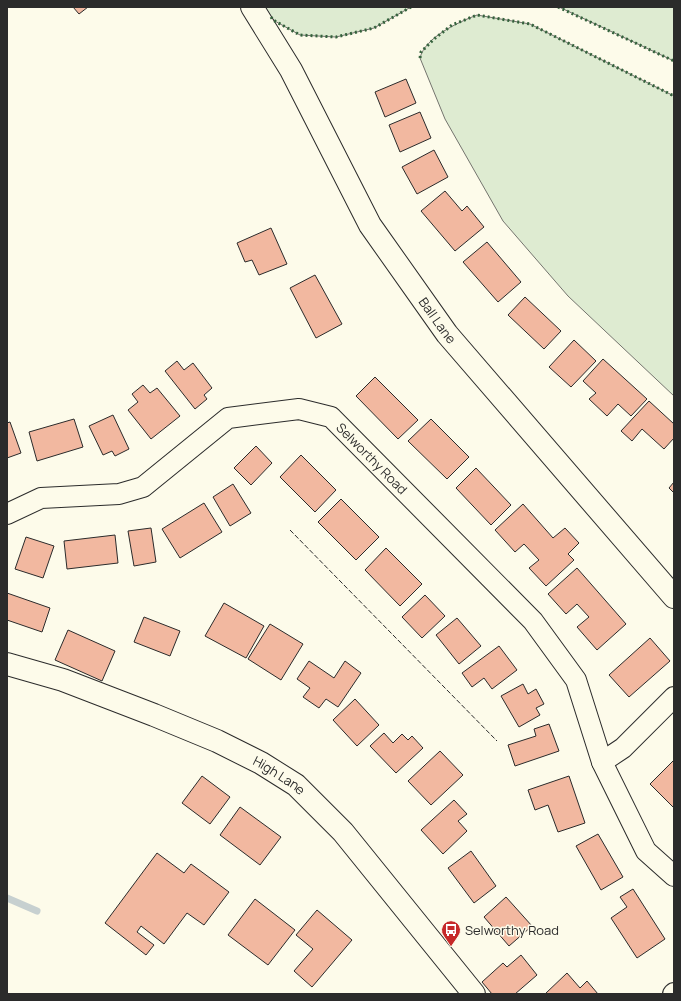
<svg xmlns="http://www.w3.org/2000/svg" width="681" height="1001" viewBox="0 0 681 1001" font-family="Manrope,sans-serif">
	<rect width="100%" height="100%" fill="#fdfbea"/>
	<g fill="#deebd1" stroke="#74746e">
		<path d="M 265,7 L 411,7 L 374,28 L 336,37 L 300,35 L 273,20 Z"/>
		<path d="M 559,7 L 674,7 L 674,61 Z"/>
		<path d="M 477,15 L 530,24 L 674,96 L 674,396 L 568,296 L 503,221 L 445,119 L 420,58 C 425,37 459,22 477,15 Z"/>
	</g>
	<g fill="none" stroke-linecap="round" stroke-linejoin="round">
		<path stroke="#c7d0d0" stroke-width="7" d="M 7,898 L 37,911"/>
	</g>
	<g fill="#f2b8a0" stroke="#2b2b2b">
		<path d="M 73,7 L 88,7 L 79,14 Z"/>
		<path d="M 406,79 L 416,103 L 385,117 L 375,92 Z"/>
		<path d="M 420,112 L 431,138 L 400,152 L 389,125 Z"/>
		<path d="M 434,150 L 448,177 L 417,194 L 402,167 Z"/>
		<path d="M 445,191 L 462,211 L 467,206 L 484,227 L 455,251 L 421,211 Z"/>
		<path d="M 271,228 L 287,264 L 259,275 L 252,260 L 245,262 L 237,243 Z"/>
		<path d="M 487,242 L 521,282 L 498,302 L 463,262 Z"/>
		<path d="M 315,275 L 342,324 L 316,338 L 290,288 Z"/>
		<path d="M 525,297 L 561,331 L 544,349 L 508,315 Z"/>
		<path d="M 574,340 L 596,361 L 571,387 L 549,367 Z"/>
		<path d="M 603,359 L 647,399 L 631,416 L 618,404 L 607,416 L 589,399 L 596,393 L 583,381 Z"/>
		<path d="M 177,361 L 184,370 L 193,363 L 212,388 L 204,395 L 207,399 L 195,409 L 165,371 Z"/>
		<path d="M 375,377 L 418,420 L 398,439 L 356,396 Z"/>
		<path d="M 143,385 L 150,393 L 157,388 L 180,416 L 151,439 L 128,410 L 138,402 L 132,394 Z"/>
		<path d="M 649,401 L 674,424 L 674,438 L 664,449 L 642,429 L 632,441 L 621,431 Z"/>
		<path d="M 113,415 L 129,449 L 115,456 L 112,451 L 103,455 L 89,426 Z"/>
		<path d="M 74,419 L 83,447 L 37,461 L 29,432 Z"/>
		<path d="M 431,419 L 469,457 L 447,479 L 408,441 Z"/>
		<path d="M 10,422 L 21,453 L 7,458 L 7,423 Z"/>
		<path d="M 256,446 L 272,463 L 251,485 L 234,468 Z"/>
		<path d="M 301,455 L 336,490 L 315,512 L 280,477 Z"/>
		<path d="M 476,468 L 511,505 L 491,525 L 456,488 Z"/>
		<path d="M 674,482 L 674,493 L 669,488 Z"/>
		<path d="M 233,484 L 251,513 L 230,526 L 213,497 Z"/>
		<path d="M 341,499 L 379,537 L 356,560 L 318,522 Z"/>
		<path d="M 204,503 L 222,532 L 180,558 L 162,529 Z"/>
		<path d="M 523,504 L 553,538 L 565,528 L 579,543 L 568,554 L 574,560 L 546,586 L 529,568 L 539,560 L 524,544 L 515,552 L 495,530 Z"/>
		<path d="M 151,528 L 156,562 L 134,566 L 128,531 Z"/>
		<path d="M 115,535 L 118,563 L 67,569 L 64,541 Z"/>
		<path d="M 26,537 L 54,546 L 43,578 L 15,569 Z"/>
		<path d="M 386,548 L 422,584 L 400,606 L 365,570 Z"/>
		<path d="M 577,568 L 626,624 L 597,650 L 577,627 L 589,617 L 577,604 L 566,614 L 548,594 Z"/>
		<path d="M 7,593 L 50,608 L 42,632 L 7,620 Z"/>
		<path d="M 425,595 L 445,616 L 422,638 L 402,617 Z"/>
		<path d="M 224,603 L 264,626 L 246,658 L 205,636 Z"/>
		<path d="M 144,617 L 180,631 L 170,656 L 134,642 Z"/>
		<path d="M 457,618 L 481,646 L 459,664 L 436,635 Z"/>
		<path d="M 270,624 L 303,644 L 281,680 L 248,659 Z"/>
		<path d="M 68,630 L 115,651 L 102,681 L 55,660 Z"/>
		<path d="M 650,638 L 670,661 L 629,697 L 609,675 Z"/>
		<path d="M 499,646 L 517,670 L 492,689 L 484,678 L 472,687 L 462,673 Z"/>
		<path d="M 309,661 L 334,678 L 345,661 L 361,673 L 338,707 L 326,699 L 319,708 L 303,697 L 310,688 L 297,679 Z"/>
		<path d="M 523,684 L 528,694 L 536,689 L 544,704 L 536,708 L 540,715 L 519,727 L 501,696 Z"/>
		<path d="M 355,699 L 379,725 L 357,746 L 333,720 Z"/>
		<path d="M 549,724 L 559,751 L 515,766 L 508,745 L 536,736 L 534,729 Z"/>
		<path d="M 384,733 L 393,743 L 402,734 L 408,740 L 412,736 L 423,748 L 396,773 L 370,746 Z"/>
		<path d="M 440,751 L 463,775 L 431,805 L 408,781 Z"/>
		<path d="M 674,760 L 674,806 L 673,807 L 650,784 Z"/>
		<path d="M 202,776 L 230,797 L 210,824 L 182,803 Z"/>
		<path d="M 569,776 L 585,823 L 558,832 L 548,805 L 535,810 L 528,790 Z"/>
		<path d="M 454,800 L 467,814 L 458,821 L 467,831 L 443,854 L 421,830 Z"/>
		<path d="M 240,807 L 281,837 L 260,865 L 220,835 Z"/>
		<path d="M 598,834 L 623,877 L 601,890 L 576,846 Z"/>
		<path d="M 471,851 L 496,886 L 474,903 L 448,868 Z"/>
		<path d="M 157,853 L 184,873 L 191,864 L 229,892 L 204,925 L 187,913 L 164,944 L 141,926 L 137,932 L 154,945 L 146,955 L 105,923 Z"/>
		<path d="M 633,889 L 665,939 L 637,958 L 611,918 L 627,907 L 620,897 Z"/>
		<path d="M 506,897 L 532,926 L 509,946 L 484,917 Z"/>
		<path d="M 255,899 L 295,930 L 268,965 L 228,935 Z"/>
		<path d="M 317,910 L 352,940 L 312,987 L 294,971 L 313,949 L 296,935 Z"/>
		<path d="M 521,955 L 537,975 L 515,994 L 492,994 L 482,982 L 503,963 L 507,967 Z"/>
		<path d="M 567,973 L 580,988 L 587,981 L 598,994 L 545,994 Z"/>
	</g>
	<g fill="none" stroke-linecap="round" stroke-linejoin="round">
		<g stroke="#2b2b2b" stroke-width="22">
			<g id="minor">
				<path id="s1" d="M 7,514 L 41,498 L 119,494 L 143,487 L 228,418 L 299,409 L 331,417 L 533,621 L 576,680 L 602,762 L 646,851 L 674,876"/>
				<path d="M 602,762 L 623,748 L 674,697"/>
				<path d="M 673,994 L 674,993"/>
			</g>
		</g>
		<g stroke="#2b2b2b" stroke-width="24">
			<g id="tertiary">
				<path id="s2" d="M 252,7 L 291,70 L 370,225 L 447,334 L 674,597"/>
			</g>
		</g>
		<g stroke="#2b2b2b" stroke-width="24">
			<g id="secondary">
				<path id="s3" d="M 7,664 L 63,680 L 154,715 L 217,741 L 261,763 L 296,785 L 343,832 L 474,994"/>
			</g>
		</g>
		<use href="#minor" stroke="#fdfbea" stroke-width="20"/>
		<use href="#tertiary" stroke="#fdfbea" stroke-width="22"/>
		<use href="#secondary" stroke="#fdfbea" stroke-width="22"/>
		<g stroke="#34623c" stroke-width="3" stroke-dasharray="2 3" stroke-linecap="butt">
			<path d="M 558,7 L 674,61"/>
			<path d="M 271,17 L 273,20 L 300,35 L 336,37 L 374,28 L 411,7"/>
			<path d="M 420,58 L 421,52 L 434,39 L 452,25 L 477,15 L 530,24 L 674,96"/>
		</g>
		<path stroke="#2b2b2b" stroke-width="1" stroke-dasharray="5 2" stroke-linecap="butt" d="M 290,530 L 497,741"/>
	</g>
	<defs>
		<g id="bus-pin" transform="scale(1)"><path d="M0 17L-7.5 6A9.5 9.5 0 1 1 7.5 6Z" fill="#c62828" stroke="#fdfbea"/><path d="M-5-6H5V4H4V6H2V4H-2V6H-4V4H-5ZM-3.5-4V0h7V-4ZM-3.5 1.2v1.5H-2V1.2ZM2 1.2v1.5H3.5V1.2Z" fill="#fff"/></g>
	</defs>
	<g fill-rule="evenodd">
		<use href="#bus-pin" x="451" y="930"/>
	</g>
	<g text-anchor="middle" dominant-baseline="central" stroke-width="3" stroke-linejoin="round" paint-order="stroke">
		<g font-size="13" fill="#2b2b2b" stroke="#fdfbea">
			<text stroke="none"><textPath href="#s2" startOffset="365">Ball Lane</textPath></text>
			<text stroke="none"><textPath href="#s1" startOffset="413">Selworthy Road</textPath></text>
			<text stroke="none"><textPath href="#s3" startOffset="295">High Lane</textPath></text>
		</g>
		<g font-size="13" fill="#2b2b2b" stroke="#fdfbea" text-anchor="start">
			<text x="465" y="930">Selworthy Road</text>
		</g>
	</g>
	<rect width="681" height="1001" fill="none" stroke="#2b2b2b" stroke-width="16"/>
</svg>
